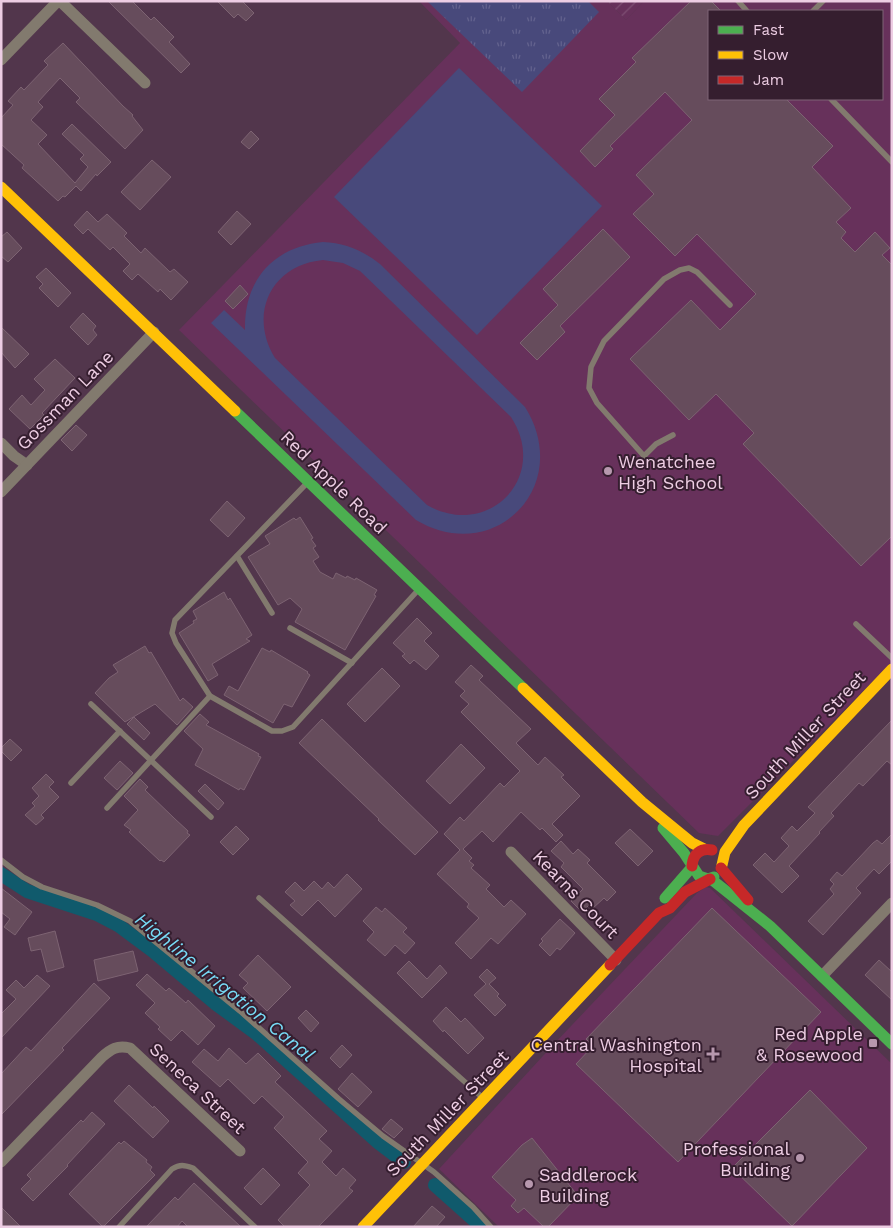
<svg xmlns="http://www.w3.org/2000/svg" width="893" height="1228" viewBox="0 0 893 1228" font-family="'Work Sans',sans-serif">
	<defs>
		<pattern id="industrial-furrows" width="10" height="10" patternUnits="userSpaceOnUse" patternTransform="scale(1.25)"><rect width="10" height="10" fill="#67315b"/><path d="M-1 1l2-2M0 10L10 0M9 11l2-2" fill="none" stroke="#7d4e72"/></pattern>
		<pattern id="park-tufts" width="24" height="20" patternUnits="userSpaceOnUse" patternTransform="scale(1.25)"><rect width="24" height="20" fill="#48497b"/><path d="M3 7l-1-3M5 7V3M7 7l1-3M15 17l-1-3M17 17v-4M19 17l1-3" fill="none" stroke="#63628e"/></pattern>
	</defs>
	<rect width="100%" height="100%" fill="#52364c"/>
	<g fill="#67315b" fill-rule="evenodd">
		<path d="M 419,1 L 607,1 L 626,20 L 644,1 L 892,1 L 892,662 L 718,836 L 699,833 L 179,330 L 460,43 ZM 709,11 L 882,11 L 882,99 L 709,99 Z"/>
		<path d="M 706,887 L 710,888 L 892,1064 L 892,1227 L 499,1227 L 439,1169 L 554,1044 L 697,893 Z"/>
	</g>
	<path fill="url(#industrial-furrows)" d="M 607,1 L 644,1 L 626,20 Z"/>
	<g fill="#48497b" fill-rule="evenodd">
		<path d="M 459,68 L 602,206 L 477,335 L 334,197 Z"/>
		<path d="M 323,242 C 345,243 362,250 380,264 L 525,407 C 574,485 495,567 416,520 L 211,323 L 224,310 L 245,330 C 244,280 273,247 323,242 ZM 323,260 L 343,263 L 360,271 L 511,417 C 550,477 488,540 427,505 L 275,358 C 248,314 271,265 323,260 Z"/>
	</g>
	<path fill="url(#park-tufts)" d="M 427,1 L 588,1 L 599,12 L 522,92 Z"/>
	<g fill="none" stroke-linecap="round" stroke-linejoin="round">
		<g stroke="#105a6c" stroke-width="14">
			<path d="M 1,874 L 27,891 L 97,914 L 118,925 L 153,951 L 215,1003 L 256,1033 L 379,1143 L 404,1162"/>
			<path d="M 435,1185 L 482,1227"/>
		</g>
	</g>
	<g fill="#664c5c" stroke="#7d6372">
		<path d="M 108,1 L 132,1 L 151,20 L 154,17 L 174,37 L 169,42 L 190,64 L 181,73 Z"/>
		<path d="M 217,1 L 242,1 L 254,13 L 246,21 L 238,14 L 234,18 Z"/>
		<path d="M 691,1 L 711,1 L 721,11 L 709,11 L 709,99 L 786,99 L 833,146 L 812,167 L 851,208 L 836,222 L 846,232 L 841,238 L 855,252 L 875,232 L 890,248 L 882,255 L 892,265 L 892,536 L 861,566 L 743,444 L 754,433 L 716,394 L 689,420 L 630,359 L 691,300 L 720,330 L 756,294 L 697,234 L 675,256 L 633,214 L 654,194 L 636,175 L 692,120 L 665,92 L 610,146 L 613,149 L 595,167 L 580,151 L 615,115 L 599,99 L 636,62 L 632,58 Z"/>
		<path d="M 63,43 L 123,106 L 133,115 L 132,116 L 143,130 L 125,149 L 76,102 L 80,98 L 60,78 L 38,102 L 43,107 L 31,120 L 47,135 L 38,144 L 75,183 L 88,167 L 80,159 L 84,155 L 62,134 L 72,124 L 111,162 L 97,176 L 96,174 L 81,191 L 76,186 L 65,197 L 63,196 L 58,201 L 22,168 L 24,165 L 1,144 L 1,118 L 13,105 L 8,101 L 21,87 L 24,90 L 48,65 L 44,61 Z"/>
		<path d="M 251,131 L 259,139 L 249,149 L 241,142 Z"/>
		<path d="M 152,160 L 171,177 L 140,210 L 121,192 Z"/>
		<path d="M 87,211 L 98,222 L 107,214 L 127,233 L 124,236 L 141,253 L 145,248 L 170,272 L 174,269 L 188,282 L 171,300 L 160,289 L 158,292 L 138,274 L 132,280 L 123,271 L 130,264 L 113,247 L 110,250 L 88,229 L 83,234 L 74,225 Z"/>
		<path d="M 237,211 L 251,224 L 231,245 L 218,232 Z"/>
		<path d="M 603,229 L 630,257 L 560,326 L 565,332 L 537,360 L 520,343 L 558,305 L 543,289 Z"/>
		<path d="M 7,232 L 22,248 L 8,262 L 1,256 L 1,237 Z"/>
		<path d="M 46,268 L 71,293 L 58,307 L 39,288 L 43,284 L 36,277 Z"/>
		<path d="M 240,285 L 248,294 L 233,309 L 225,301 Z"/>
		<path d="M 83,313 L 96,326 L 93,330 L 97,335 L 88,345 L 70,327 Z"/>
		<path d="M 1,327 L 29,354 L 15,368 L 1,352 Z"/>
		<path d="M 55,359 L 75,378 L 42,413 L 44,415 L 30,429 L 9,409 L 22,395 L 31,405 L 45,390 L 34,379 Z"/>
		<path d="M 76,425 L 87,435 L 72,451 L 61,440 Z"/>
		<path d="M 227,501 L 245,518 L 228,537 L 210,520 Z"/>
		<path d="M 300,517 L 313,538 L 311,539 L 316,546 L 313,548 L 319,557 L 313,561 L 320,572 L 333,579 L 336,573 L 346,578 L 347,576 L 355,580 L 356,578 L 377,590 L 374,595 L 376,596 L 345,650 L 295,622 L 302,609 L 290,598 L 278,605 L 248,557 L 270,544 L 265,536 L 294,518 L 296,520 Z"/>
		<path d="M 224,592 L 228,600 L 230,598 L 252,635 L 246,639 L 250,641 L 212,664 L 218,675 L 208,681 L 179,633 L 194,623 L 193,621 L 197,619 L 193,611 Z"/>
		<path d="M 417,618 L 432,633 L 424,641 L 439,656 L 426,670 L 414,660 L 410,664 L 402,656 L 405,654 L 393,643 Z"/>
		<path d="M 145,646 L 149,653 L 151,652 L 180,701 L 183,698 L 193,707 L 177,725 L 155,704 L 125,722 L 95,693 L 109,678 L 118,672 L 113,665 Z"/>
		<path d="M 262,648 L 270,652 L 271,650 L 308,672 L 307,673 L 310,675 L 292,707 L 284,704 L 273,723 L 224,695 L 229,686 L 238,691 Z"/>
		<path d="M 471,665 L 483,676 L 479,680 L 531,729 L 516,743 L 538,765 L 545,757 L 564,775 L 561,777 L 580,796 L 552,824 L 563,835 L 556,842 L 542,828 L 540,830 L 521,812 L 493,842 L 482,831 L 463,849 L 472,858 L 469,861 L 474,865 L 471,868 L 490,885 L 486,889 L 504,907 L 511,900 L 526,914 L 498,944 L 491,938 L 471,959 L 455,943 L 479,918 L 467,907 L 469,904 L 437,874 L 460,850 L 444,834 L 460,817 L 464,821 L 500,783 L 504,787 L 520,771 L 461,712 L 469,704 L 460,696 L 465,691 L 455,682 Z"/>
		<path d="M 382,668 L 400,686 L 365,722 L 347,704 Z"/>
		<path d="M 200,714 L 209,722 L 206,725 L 259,754 L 258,756 L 261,757 L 244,790 L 240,788 L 239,790 L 195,765 L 203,749 L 184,731 Z"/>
		<path d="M 134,717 L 150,733 L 144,740 L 127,724 Z"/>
		<path d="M 322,719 L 438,832 L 415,855 L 378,820 L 379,819 L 299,743 Z"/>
		<path d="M 892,720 L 892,765 L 887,761 L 863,786 L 859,783 L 831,813 L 834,816 L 819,832 L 820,833 L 789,866 L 799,876 L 782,893 L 753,865 L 765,853 L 774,862 L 789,846 L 781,838 L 792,826 L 797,831 L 815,813 L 808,807 Z"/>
		<path d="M 10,739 L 22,750 L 11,761 L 1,751 L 1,748 Z"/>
		<path d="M 461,744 L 485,768 L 450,804 L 426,781 Z"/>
		<path d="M 120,761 L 133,773 L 117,790 L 104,778 Z"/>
		<path d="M 46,774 L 54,782 L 49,787 L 59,797 L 41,815 L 44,818 L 36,825 L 25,815 L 35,806 L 32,803 L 39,796 L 32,788 Z"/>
		<path d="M 140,779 L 148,787 L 145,790 L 174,818 L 188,831 L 187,833 L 190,835 L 164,862 L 161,860 L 160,861 L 129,832 L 131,830 L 124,825 L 138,810 L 124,796 Z"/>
		<path d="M 205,784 L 224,803 L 218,810 L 198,791 Z"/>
		<path d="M 236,826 L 249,839 L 233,855 L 220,842 Z"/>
		<path d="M 630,829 L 653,851 L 638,866 L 615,843 Z"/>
		<path d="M 892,834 L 892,861 L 879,874 L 874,869 L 856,888 L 861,893 L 823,935 L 808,921 L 834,894 L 830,889 L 834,884 L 830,880 L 837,872 L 842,876 L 873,843 L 877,840 L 882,844 Z"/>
		<path d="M 561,841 L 573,854 L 578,849 L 590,860 L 587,863 L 616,892 L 607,901 L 604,898 L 592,909 L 589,905 L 582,912 L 571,901 L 583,889 L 561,867 L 564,863 L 551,851 Z"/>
		<path d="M 347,874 L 362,889 L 335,917 L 318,900 L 302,916 L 290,905 L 295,901 L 285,892 L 295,882 L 304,891 L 314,881 L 322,889 L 328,882 L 334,888 Z"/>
		<path d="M 1,888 L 32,912 L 15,935 L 4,927 L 10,919 L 1,912 Z"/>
		<path d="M 376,907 L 382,912 L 385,908 L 407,928 L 403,932 L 415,943 L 405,954 L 395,945 L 385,956 L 367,940 L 374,932 L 363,921 Z"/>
		<path d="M 712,908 L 821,1012 L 678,1162 L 576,1064 L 593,1046 L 586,1039 Z"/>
		<path d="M 560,919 L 575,933 L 560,950 L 557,948 L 550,956 L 539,945 L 543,941 L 541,939 Z"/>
		<path d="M 55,931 L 64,967 L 47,972 L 41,949 L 31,951 L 28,938 Z"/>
		<path d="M 133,951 L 138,971 L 98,981 L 94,960 Z"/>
		<path d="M 258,955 L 291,987 L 267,1011 L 243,988 L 248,983 L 239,975 Z"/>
		<path d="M 879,960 L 892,972 L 892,1000 L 865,975 Z"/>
		<path d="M 409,961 L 427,979 L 440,965 L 447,973 L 422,998 L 397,973 Z"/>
		<path d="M 487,969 L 496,978 L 489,984 L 499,994 L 497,996 L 506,1005 L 495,1016 L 474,995 L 486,984 L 479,977 Z"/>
		<path d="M 147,974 L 166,991 L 169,988 L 186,1003 L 188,1000 L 215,1026 L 198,1045 L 182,1030 L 171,1041 L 158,1029 L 160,1027 L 145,1013 L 155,1003 L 136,985 Z"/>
		<path d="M 37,975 L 50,986 L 1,1038 L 1,1014 L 16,999 L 6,990 L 16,980 L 24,988 Z"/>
		<path d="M 94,983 L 110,998 L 62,1048 L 64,1050 L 1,1115 L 1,1074 L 26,1047 L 31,1051 Z"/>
		<path d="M 446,1007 L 461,1022 L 465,1018 L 484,1038 L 468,1054 L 444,1030 L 443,1032 L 433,1021 Z"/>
		<path d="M 306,1010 L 319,1023 L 311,1032 L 298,1018 Z"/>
		<path d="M 342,1045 L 352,1055 L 340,1068 L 330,1058 Z"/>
		<path d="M 229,1048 L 246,1064 L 258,1053 L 281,1076 L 275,1082 L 327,1131 L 319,1139 L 332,1151 L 322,1162 L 336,1176 L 343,1168 L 356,1180 L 349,1188 L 353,1191 L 318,1227 L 285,1227 L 278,1220 L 310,1185 L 298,1173 L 308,1162 L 274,1128 L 284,1117 L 262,1096 L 254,1104 L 228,1079 L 220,1087 L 192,1062 L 204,1049 L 218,1061 Z"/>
		<path d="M 352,1073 L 372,1092 L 358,1107 L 338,1089 Z"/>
		<path d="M 129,1085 L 153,1108 L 154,1106 L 169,1121 L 153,1138 L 114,1101 Z"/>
		<path d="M 810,1090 L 867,1148 L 792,1226 L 732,1168 Z"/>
		<path d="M 92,1112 L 105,1124 L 67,1165 L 68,1166 L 33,1201 L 21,1189 L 31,1179 L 27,1175 L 81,1120 L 83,1122 Z"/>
		<path d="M 391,1119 L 403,1129 L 394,1138 L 382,1129 Z"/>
		<path d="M 532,1138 L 578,1196 L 548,1227 L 544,1227 L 524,1208 L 518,1213 L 511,1206 L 516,1200 L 492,1177 L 522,1145 Z"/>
		<path d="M 124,1141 L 147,1160 L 146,1162 L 152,1167 L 150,1170 L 155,1175 L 103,1227 L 69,1194 L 119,1142 L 121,1144 Z"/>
		<path d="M 263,1168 L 280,1185 L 261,1205 L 244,1188 Z"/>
		<path d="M 194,1183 L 241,1227 L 188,1227 L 182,1221 L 177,1227 L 146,1227 L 175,1197 L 178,1200 Z"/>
		<path d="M 432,1206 L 445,1217 L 436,1227 L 413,1227 Z"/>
		<path d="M 1,1207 L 21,1227 L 1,1227 Z"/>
	</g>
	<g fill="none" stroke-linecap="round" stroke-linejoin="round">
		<g stroke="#827a6e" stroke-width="5.5">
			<path d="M 738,1 L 747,11"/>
			<path d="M 813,11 L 823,1"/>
			<path d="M 831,99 L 892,162"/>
			<path d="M 673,435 L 656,444 L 644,456 L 597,403 L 589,388 L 591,367 L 604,341 L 664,279 L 680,270 L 689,268 L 697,272 L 730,305"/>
			<path d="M 307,483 L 175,620 L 172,633 L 176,643 L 210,696 L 272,731 L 282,731 L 293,727 L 420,588"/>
			<path d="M 237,556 L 272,613"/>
			<path d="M 856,624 L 892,658"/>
			<path d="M 290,628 L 352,663"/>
			<path d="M 91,704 L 211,817"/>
			<path d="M 71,783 L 120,731"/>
			<path d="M 107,808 L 210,696"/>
			<path d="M 1,860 L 23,877 L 42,887 L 97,905 L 130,921 L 240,1011 L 339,1099 L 383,1136 L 434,1172 L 473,1207 L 491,1227"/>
			<path d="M 259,898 L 484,1099"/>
			<path d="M 119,1227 L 172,1169 C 180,1164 184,1165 193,1168 L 255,1227"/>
		</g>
		<g stroke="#827a6e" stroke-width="11">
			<path d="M 60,1 L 145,83"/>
			<path d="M 1,60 L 58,1"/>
			<path d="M 1,443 L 14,456 L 27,465"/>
			<path d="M 1,492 L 154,332"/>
			<path d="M 511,852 L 616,960"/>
			<path d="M 822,976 L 892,903"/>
			<path d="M 1,1162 L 102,1057 C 111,1049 117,1045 130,1048 L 240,1151"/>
		</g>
		<g stroke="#4caf50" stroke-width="11">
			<path d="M 235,411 L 523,688"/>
			<path d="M 663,828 L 684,853 L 699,876 L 708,879 L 714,877"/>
			<path d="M 711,879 L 770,926 L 892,1044"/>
			<path d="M 665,898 L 692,867"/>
		</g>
		<g stroke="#ffc107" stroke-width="11">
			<path d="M 1,187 L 235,411"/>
			<path d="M 523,688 L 642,802 L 692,843 L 704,849"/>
			<path d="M 722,865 L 725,852 L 744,825 L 892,669"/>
			<path d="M 363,1227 L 610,965"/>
		</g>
		<g stroke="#c62828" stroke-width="11">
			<path d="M 692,866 C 693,854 700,848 712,850"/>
			<path d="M 721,868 L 748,900"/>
			<path d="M 610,965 L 659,913 L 670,908 L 685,892 L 710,879"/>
		</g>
	</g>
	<g fill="#b798ae" stroke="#351e2f" stroke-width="2">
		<circle cx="608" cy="471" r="5"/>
		<rect x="868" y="1038" width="10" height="10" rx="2.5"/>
		<path d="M710.5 1046.5h5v5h5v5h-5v5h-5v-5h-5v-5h5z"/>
		<circle cx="800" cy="1158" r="5"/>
		<circle cx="529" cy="1184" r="5"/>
	</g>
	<g text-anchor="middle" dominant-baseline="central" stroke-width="4" stroke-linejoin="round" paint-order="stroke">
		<g font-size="18" fill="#edcde3" stroke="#351e2f">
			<text transform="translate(65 400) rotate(-46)">Gossman Lane</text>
			<text transform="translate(334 482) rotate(44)">Red Apple Road</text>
			<text transform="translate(805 735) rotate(-47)">South Miller Street</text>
			<text transform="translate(576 894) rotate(46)">Kearns Court</text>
			<text transform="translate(198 1088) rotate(43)">Seneca Street</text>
			<text transform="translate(447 1113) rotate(-46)">South Miller Street</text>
		</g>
		<g font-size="18" fill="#edcde3" stroke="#351e2f" text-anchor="end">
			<text x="618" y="461" text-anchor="start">Wenatchee<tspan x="618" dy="21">High School</tspan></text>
			<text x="863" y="1033">Red Apple<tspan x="863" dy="21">&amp; Rosewood</tspan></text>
			<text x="702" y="1044">Central Washington<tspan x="702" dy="21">Hospital</tspan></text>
			<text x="790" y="1148">Professional<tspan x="790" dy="21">Building</tspan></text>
			<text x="539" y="1174" text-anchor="start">Saddlerock<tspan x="539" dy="21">Building</tspan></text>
		</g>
		<g font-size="19" font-style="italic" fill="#77dbf6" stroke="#351e2f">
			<text transform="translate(225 987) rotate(39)">Highline Irrigation Canal</text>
		</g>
	</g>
	<rect width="893" height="1228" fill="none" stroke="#edcde3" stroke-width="5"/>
	<rect x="708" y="10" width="175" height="90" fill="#351e2f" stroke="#7f6477"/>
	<rect x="718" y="26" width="25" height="8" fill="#4caf50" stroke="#7f6477"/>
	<text x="753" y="35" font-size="15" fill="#edcde3">Fast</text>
	<rect x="718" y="51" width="25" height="8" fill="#ffc107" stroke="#7f6477"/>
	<text x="753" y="60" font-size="15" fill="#edcde3">Slow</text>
	<rect x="718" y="76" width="25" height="8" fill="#c62828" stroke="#7f6477"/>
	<text x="753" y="85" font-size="15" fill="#edcde3">Jam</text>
</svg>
